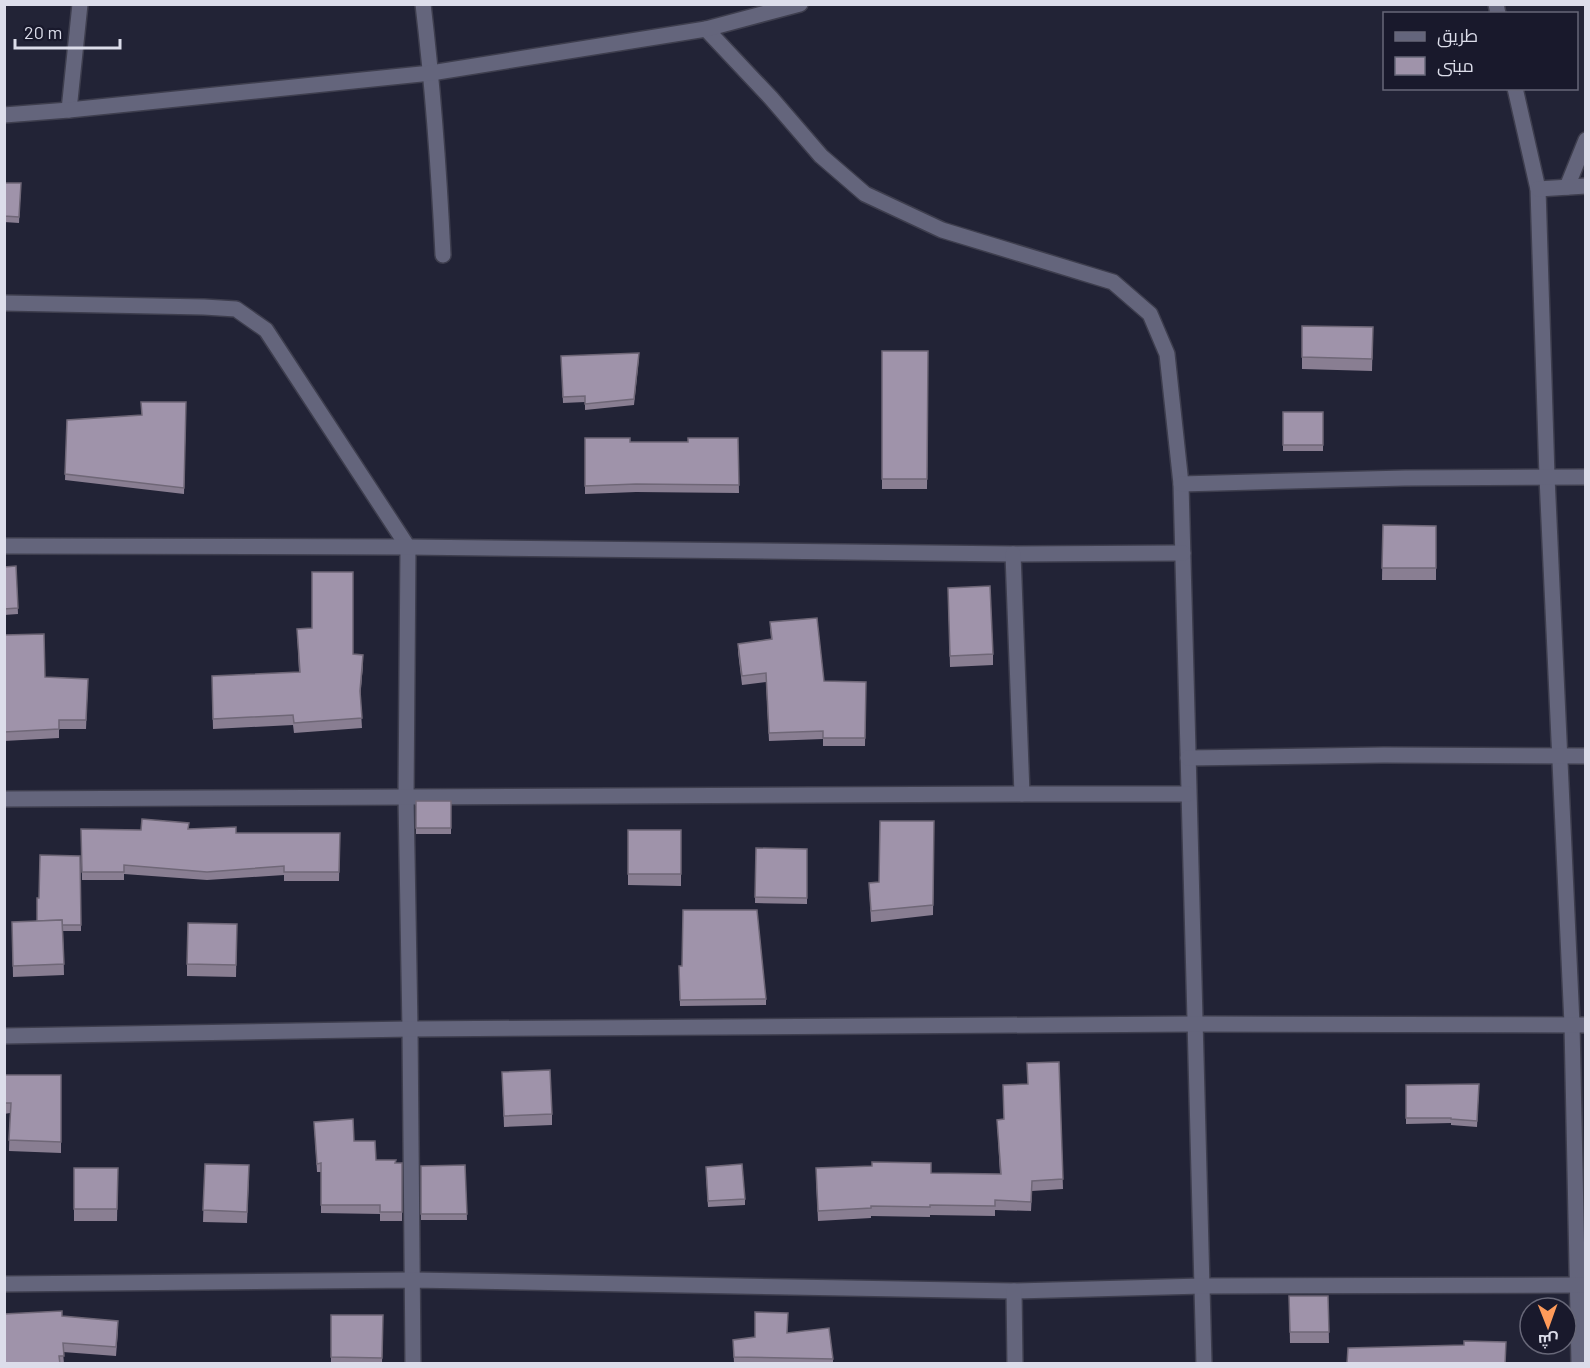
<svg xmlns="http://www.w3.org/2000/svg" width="1590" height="1368" viewBox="0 0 1590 1368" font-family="Barlow,Cairo,sans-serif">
	<rect width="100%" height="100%" fill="#222336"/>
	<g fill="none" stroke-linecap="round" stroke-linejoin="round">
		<g stroke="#3e3e4e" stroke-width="18">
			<g id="minor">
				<path d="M 423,4 C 433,88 439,171 443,255"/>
				<path d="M 1496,4 L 1498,14"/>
				<path d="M 706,29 L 771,98 L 821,156 L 865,194 L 942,230 L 1113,282 L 1150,314 L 1167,354 L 1181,484 L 1204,1364"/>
				<path d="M 1515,88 L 1538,189 L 1547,477 L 1572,1024 L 1579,1364"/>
				<path d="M 69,110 L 80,4"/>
				<path d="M 4,115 L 69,110 L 431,73 L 706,29 L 800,4"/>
				<path d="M 1567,187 L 1586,140"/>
				<path d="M 1538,189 L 1586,186"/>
				<path d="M 4,303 L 204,307 L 236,309 L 266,330 L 408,547 L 406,797 L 410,1029 L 413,1364"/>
				<path d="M 1181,484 L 1405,478 L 1586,477"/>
				<path d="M 4,546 L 408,547 L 1013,554 L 1183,553"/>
				<path d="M 1013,554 L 1022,794"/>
				<path d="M 1188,758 L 1384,755 L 1586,756"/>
				<path d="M 4,799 L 1022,794 L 1188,794"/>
				<path d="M 4,1036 L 410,1029 L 1194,1024 L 1586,1025"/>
				<path d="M 4,1284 L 413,1280 L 1014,1291 L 1202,1286 L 1586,1285"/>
				<path d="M 1014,1291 L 1015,1364"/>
			</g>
		</g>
		<use href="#minor" stroke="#64657c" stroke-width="15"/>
	</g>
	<g fill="#897e92">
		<path d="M 4,183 L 21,183 L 19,223 L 4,222 Z"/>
		<path d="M 1302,326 L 1373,327 L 1372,371 L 1302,369 Z"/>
		<path d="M 882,351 L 928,351 L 927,489 L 882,489 Z"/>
		<path d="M 561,356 L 639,358 L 634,405 L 585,410 L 585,402 L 563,403 Z"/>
		<path d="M 186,402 L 184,494 L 65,480 L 67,420 L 142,415 Z"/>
		<rect x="1283" y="412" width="40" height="39"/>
		<path d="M 585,438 L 630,442 L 688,442 L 738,438 L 739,493 L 636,492 L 585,494 Z"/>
		<path d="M 1383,525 L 1436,526 L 1436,580 L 1382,580 Z"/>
		<path d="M 16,566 L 18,614 L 4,615 L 4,567 Z"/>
		<path d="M 948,588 L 993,654 L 993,665 L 950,667 Z"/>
		<path d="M 770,622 L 824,681 L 866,682 L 865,746 L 823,746 L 823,739 L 769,741 L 766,682 L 742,685 L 738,652 L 738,644 L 771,639 Z"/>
		<path d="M 297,629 L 353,654 L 363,665 L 360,696 L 362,728 L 294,733 L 293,725 L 213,729 L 212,686 L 299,672 Z"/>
		<path d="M 4,635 L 45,677 L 88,679 L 86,729 L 59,729 L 59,738 L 4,741 Z"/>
		<rect x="416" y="801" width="35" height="33"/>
		<path d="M 934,821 L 933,915 L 871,922 L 869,883 L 879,882 Z"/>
		<path d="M 81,829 L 141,830 L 189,829 L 236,833 L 340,833 L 339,881 L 284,881 L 284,875 L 207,880 L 124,874 L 124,880 L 82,880 Z"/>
		<path d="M 628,830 L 681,830 L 681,886 L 628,885 Z"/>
		<path d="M 756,848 L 807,849 L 807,904 L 755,903 Z"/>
		<path d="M 80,856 L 81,931 L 63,931 L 64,975 L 13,977 L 12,922 L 37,921 L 39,898 Z"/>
		<path d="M 237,924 L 236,977 L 187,976 L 187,964 Z"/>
		<path d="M 679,966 L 766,999 L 766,1005 L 680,1006 Z"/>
		<path d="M 1059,1062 L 1063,1189 L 1032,1191 L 1031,1211 L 995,1210 L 995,1216 L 930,1215 L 930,1217 L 871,1216 L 871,1218 L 818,1221 L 816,1178 L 1000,1174 L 997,1120 L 1003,1119 L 1027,1084 Z"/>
		<path d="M 502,1072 L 552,1114 L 552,1125 L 504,1127 Z"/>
		<path d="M 4,1075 L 61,1075 L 61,1153 L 9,1151 L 10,1113 L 4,1114 Z"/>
		<path d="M 1479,1084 L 1477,1127 L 1451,1125 L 1451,1123 L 1406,1124 L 1406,1085 Z"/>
		<path d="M 314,1122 L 354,1141 L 376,1160 L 395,1163 L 402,1163 L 402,1221 L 380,1221 L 380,1214 L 321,1213 L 321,1172 L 317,1172 Z"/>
		<path d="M 205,1164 L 249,1177 L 247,1223 L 203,1222 Z"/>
		<path d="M 465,1165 L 467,1220 L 421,1220 L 421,1166 Z"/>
		<path d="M 74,1168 L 118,1168 L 117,1221 L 74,1221 Z"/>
		<path d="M 706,1173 L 745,1199 L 745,1205 L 708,1207 Z"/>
		<path d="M 1289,1296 L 1328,1296 L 1329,1343 L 1290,1343 Z"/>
		<path d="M 331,1315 L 383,1315 L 382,1364 L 331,1364 Z"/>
		<path d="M 62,1316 L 118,1330 L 116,1356 L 63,1352 L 64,1364 L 4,1364 Z"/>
		<path d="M 787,1333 L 833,1359 L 833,1364 L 734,1364 L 733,1340 Z"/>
	</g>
	<path fill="#6f6777" d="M 363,655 L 363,665 L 360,701 L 360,691 Z"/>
	<g fill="#9f93aa" stroke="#6f6777" stroke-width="1.5">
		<path d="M 4,183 L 21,183 L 19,217 L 4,216 Z"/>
		<path d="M 1302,326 L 1373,327 L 1372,359 L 1302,357 Z"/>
		<path d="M 882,351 L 928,351 L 927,479 L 882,479 Z"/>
		<path d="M 639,353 L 634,399 L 585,404 L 585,396 L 563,397 L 561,356 Z"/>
		<path d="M 141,402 L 186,402 L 184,488 L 65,474 L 67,420 L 142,415 Z"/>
		<rect x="1283" y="412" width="40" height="33"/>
		<path d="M 585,438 L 630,438 L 630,442 L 688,442 L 688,438 L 738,438 L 739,485 L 636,484 L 585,486 Z"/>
		<path d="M 1383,525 L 1436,526 L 1436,568 L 1382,568 Z"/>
		<path d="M 16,566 L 18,608 L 4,609 L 4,567 Z"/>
		<path d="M 312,572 L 353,572 L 353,654 L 363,655 L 360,691 L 362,718 L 294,723 L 293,715 L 213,719 L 212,676 L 300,672 L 297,629 L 312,628 Z"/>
		<path d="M 990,586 L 993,654 L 950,656 L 948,588 Z"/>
		<path d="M 817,618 L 824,681 L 866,682 L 865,738 L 823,738 L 823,731 L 769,733 L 766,673 L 742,676 L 738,644 L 772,639 L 770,622 Z"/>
		<path d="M 44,634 L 45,677 L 88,679 L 86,720 L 59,720 L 59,729 L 4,732 L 4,635 Z"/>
		<rect x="416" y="801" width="35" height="27"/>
		<path d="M 142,819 L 189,823 L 188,829 L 236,827 L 236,833 L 340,833 L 339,872 L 284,872 L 284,866 L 207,872 L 124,865 L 124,872 L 82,872 L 81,829 L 141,830 Z"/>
		<path d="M 880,821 L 934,821 L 933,905 L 871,911 L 869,883 L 879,882 Z"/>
		<rect x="628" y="830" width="53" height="44"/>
		<path d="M 756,848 L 807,849 L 807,898 L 755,897 Z"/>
		<path d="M 40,855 L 80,856 L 81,925 L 62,925 L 62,920 L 37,921 L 37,898 L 39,898 Z"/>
		<path d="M 683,910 L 757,910 L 766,999 L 680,1000 L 679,966 L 682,966 Z"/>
		<path d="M 62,920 L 64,964 L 13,966 L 12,922 Z"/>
		<path d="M 188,923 L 237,924 L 236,965 L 187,964 Z"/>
		<path d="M 1059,1062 L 1063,1179 L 1032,1181 L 1031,1202 L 995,1200 L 995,1206 L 930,1205 L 930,1207 L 871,1206 L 871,1208 L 818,1211 L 816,1168 L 872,1166 L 872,1162 L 931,1163 L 931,1173 L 1001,1174 L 997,1120 L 1004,1119 L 1003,1085 L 1028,1084 L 1027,1063 Z"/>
		<path d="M 550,1070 L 552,1114 L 504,1116 L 502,1072 Z"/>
		<path d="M 4,1075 L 61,1075 L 61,1142 L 9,1140 L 11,1103 L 4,1103 Z"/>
		<path d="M 1479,1084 L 1477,1121 L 1451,1119 L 1451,1118 L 1406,1118 L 1406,1085 Z"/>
		<path d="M 353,1119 L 354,1141 L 375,1141 L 376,1160 L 396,1160 L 395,1163 L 402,1163 L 402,1212 L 380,1212 L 380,1205 L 321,1205 L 321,1163 L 317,1164 L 314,1122 Z"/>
		<path d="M 205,1164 L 249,1165 L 247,1212 L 203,1210 Z"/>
		<path d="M 742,1164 L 745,1199 L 708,1201 L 706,1167 Z"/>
		<path d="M 465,1165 L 467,1214 L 421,1214 L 421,1166 Z"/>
		<path d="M 74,1168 L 118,1168 L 117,1209 L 74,1209 Z"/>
		<path d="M 1289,1296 L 1328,1296 L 1329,1332 L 1290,1332 Z"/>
		<path d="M 62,1311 L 62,1316 L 118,1321 L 116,1347 L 63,1343 L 64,1356 L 59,1356 L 60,1364 L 4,1364 L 4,1314 Z"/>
		<path d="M 755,1312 L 788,1313 L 787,1333 L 829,1328 L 833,1359 L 734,1357 L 733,1340 L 755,1337 Z"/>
		<path d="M 331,1315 L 383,1315 L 382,1358 L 331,1357 Z"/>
		<path d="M 1464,1341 L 1506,1342 L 1505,1364 L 1347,1364 L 1348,1348 L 1464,1345 Z"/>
	</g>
	<rect width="1590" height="1368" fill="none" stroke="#dcddea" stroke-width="12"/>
	<rect x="1383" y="12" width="195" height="78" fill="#19192c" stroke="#676778" stroke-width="1.5"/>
	<rect x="1395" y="32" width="30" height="9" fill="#64657c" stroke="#676778" stroke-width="1.5"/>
	<text x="1437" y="42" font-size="18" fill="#dcddea">طريق</text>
	<rect x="1395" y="57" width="30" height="18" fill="#9f93aa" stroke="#676778" stroke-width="1.5"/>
	<text x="1437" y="72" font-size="18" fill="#dcddea">مبنى</text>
	<g transform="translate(1548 1326) rotate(179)"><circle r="28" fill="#19192c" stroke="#676778" stroke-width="1.5"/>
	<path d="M0-4.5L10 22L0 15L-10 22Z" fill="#ff9b5a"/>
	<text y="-9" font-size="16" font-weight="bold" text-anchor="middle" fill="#dcddea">ش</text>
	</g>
	<path d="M15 39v9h105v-9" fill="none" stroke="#dcddea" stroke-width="3"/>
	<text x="24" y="39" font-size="18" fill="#dcddea" stroke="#19192c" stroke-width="4.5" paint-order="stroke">20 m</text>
</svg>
